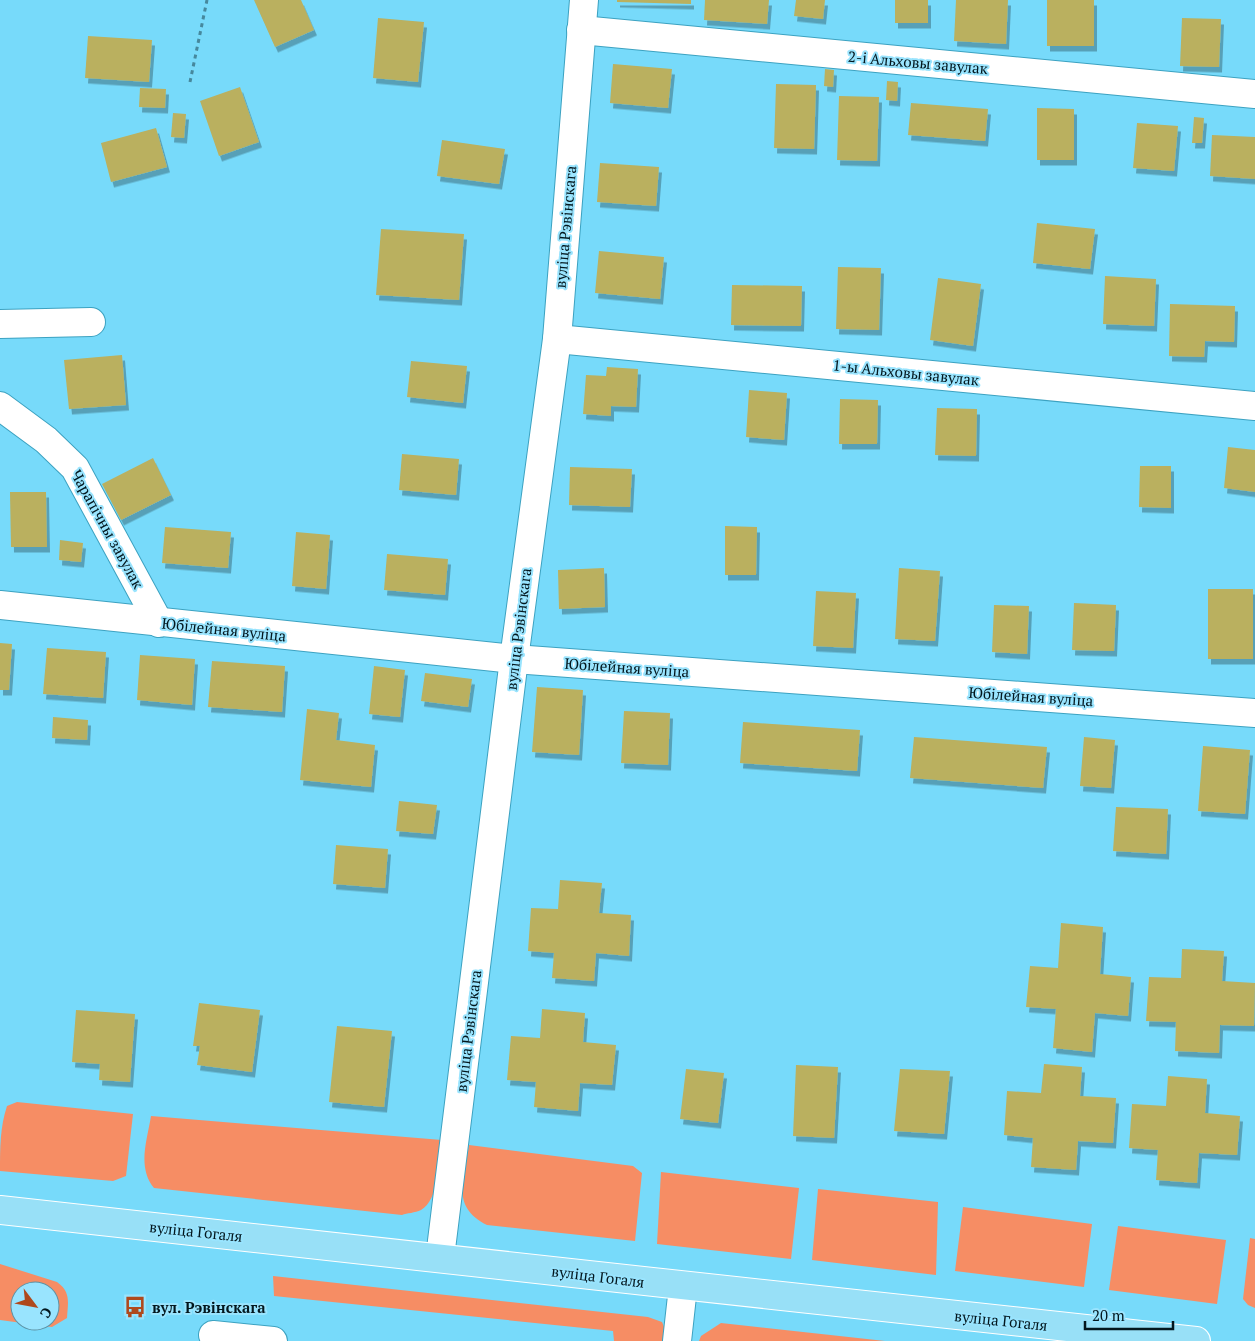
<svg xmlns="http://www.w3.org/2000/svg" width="1255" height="1341" viewBox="0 0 1255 1341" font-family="'PT Serif',serif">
	<defs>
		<filter id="shadow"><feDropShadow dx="3" dy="5.5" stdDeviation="0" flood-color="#0004"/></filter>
	</defs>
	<rect width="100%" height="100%" fill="#77dafa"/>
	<g fill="#f68d64" fill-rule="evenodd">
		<path d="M 17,1102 L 133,1114 L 126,1176 L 113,1181 L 0,1171 C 0,1148 0,1127 7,1106 Z"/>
		<path d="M 151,1116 L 442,1140 C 440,1159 439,1200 421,1210 C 415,1213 407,1213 402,1215 L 154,1188 C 137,1167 147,1141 151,1116 Z"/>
		<path d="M 469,1145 L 633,1166 L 642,1173 L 635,1241 L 487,1225 C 450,1206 464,1179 469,1145 Z"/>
		<path d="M 661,1172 L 799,1188 L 791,1259 L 657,1244 Z"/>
		<path d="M 818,1189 L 938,1202 L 936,1275 L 812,1260 Z"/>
		<path d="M 963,1207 L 1092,1224 L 1084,1287 L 955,1271 Z"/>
		<path d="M 1118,1226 L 1226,1240 L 1217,1304 L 1109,1290 Z"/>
		<path d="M 1250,1238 L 1255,1239 L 1255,1308 L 1248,1305 L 1243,1299 Z"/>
		<path d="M 0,1264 L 57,1282 C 71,1292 68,1302 67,1318 L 52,1327 L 0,1320 ZM 20,1291 L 50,1291 L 50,1321 L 20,1321 Z"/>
		<path d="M 273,1276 L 648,1317 L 662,1322 L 668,1336 L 667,1341 L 614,1341 L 613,1331 L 274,1296 Z"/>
		<path d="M 721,1323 L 885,1341 L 699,1341 L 701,1336 Z"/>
	</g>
	<g fill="#bab05f" filter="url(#shadow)">
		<path d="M 254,0 L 301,0 L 314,30 L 275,47 Z"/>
		<path d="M 617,0 L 691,0 L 691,4 L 617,2 Z"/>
		<path d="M 705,0 L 769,0 L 767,24 L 704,20 Z"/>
		<path d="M 796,0 L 825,0 L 823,19 L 794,16 Z"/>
		<rect x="895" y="0" width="33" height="23"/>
		<path d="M 956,0 L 1008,0 L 1006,44 L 954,41 Z"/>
		<rect x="1047" y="0" width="47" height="46"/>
		<path d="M 378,18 L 424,22 L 418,82 L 373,78 Z"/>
		<path d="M 1182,18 L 1221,19 L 1219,67 L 1180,66 Z"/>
		<path d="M 88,36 L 152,40 L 149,82 L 85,78 Z"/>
		<path d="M 613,64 L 672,69 L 668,108 L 610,103 Z"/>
		<path d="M 825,69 L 834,70 L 833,87 L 824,86 Z"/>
		<path d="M 887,81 L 898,82 L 897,101 L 886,100 Z"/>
		<path d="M 776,84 L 816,85 L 814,149 L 774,148 Z"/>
		<path d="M 240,87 L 259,142 L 219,156 L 200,101 Z"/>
		<path d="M 140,88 L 166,89 L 165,108 L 139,107 Z"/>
		<path d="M 839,96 L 879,97 L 877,161 L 837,160 Z"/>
		<path d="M 911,103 L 988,109 L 985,141 L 908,135 Z"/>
		<path d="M 1037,108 L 1074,109 L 1074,160 L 1037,160 Z"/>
		<path d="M 173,113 L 186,114 L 184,138 L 171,137 Z"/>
		<path d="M 1194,117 L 1204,118 L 1202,143 L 1192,143 Z"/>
		<path d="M 1137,123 L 1178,126 L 1174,171 L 1133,168 Z"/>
		<path d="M 156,128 L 167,167 L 111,182 L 101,143 Z"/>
		<path d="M 1212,135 L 1255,137 L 1255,179 L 1210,176 Z"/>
		<path d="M 442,140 L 505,149 L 499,184 L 437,176 Z"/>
		<path d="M 600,163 L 659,167 L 656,206 L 597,202 Z"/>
		<path d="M 1037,223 L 1095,229 L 1090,269 L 1033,263 Z"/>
		<path d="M 381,229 L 464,234 L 459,300 L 376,295 Z"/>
		<path d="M 599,251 L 664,257 L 660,299 L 595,293 Z"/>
		<path d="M 838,267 L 881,268 L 879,330 L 836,329 Z"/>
		<path d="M 1105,276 L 1156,279 L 1154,326 L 1103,324 Z"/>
		<path d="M 938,278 L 981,284 L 973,346 L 930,340 Z"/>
		<path d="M 732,285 L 802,286 L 801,326 L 731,325 Z"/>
		<path d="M 1170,304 L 1235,306 L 1234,342 L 1205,341 L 1204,357 L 1169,356 Z"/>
		<path d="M 122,355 L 126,405 L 69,409 L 64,360 Z"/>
		<path d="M 411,361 L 467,366 L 463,403 L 407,397 Z"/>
		<path d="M 607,367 L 638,369 L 636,407 L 611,406 L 611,416 L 583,414 L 586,375 L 606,376 Z"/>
		<path d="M 749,390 L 787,393 L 784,440 L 746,437 Z"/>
		<path d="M 840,399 L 878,400 L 877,444 L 839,444 Z"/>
		<path d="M 937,408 L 977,409 L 976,456 L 935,455 Z"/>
		<path d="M 1228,447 L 1255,450 L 1255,492 L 1224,488 Z"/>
		<path d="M 402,454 L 459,459 L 456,495 L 399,490 Z"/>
		<path d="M 153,458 L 171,495 L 121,520 L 102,484 Z"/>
		<path d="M 1140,466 L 1171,466 L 1171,508 L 1139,507 Z"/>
		<path d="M 570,467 L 632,469 L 630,507 L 569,505 Z"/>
		<path d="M 10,492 L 46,492 L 47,547 L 11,547 Z"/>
		<path d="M 725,526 L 757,527 L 756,575 L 725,575 Z"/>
		<path d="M 165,527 L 231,532 L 228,568 L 162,563 Z"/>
		<path d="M 296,532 L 330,535 L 326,589 L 292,586 Z"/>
		<path d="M 60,540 L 83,543 L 81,562 L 59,560 Z"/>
		<path d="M 387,554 L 448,559 L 445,595 L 384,590 Z"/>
		<path d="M 604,568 L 605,607 L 559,609 L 558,570 Z"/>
		<path d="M 899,568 L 940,571 L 935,641 L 895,639 Z"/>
		<rect x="1208" y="589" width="45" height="70"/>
		<path d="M 816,591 L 856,593 L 853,648 L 813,646 Z"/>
		<path d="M 1074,603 L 1116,605 L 1114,651 L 1072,650 Z"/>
		<path d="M 994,605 L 1029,606 L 1027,654 L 992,652 Z"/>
		<path d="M 0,643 L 12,644 L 9,690 L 0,690 Z"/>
		<path d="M 47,648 L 106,652 L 103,698 L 43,694 Z"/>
		<path d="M 140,655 L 195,659 L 192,705 L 137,700 Z"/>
		<path d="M 212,661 L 285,666 L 282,712 L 208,707 Z"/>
		<path d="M 374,666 L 405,670 L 400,717 L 369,714 Z"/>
		<path d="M 425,673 L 472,679 L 468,707 L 421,701 Z"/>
		<path d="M 537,687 L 583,690 L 579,755 L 532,752 Z"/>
		<path d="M 307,709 L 339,713 L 336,740 L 375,745 L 371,787 L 300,780 Z"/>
		<path d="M 624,711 L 670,713 L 668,765 L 621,763 Z"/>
		<path d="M 53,717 L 88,720 L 87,740 L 52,738 Z"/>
		<path d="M 743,722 L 860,730 L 857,771 L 740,763 Z"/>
		<path d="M 914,737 L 1047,747 L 1043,788 L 910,778 Z"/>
		<path d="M 1084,737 L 1115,740 L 1111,788 L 1080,786 Z"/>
		<path d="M 1203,746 L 1250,750 L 1245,814 L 1198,811 Z"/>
		<path d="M 399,801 L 437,805 L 433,834 L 396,831 Z"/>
		<path d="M 1116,807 L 1168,809 L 1166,854 L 1113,851 Z"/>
		<path d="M 336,845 L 388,849 L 385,888 L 333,884 Z"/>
		<path d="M 560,880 L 602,883 L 599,913 L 631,915 L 629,956 L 596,953 L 594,981 L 552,978 L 554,953 L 528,951 L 531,908 L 558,909 Z"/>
		<path d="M 1061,923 L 1103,927 L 1100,974 L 1131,977 L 1128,1016 L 1095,1013 L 1092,1052 L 1053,1048 L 1056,1009 L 1026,1007 L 1030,966 L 1058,968 Z"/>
		<path d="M 1182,949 L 1224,951 L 1222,981 L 1255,983 L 1254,1026 L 1220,1025 L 1219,1053 L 1175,1051 L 1176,1022 L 1146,1021 L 1149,977 L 1181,978 Z"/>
		<path d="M 199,1003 L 260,1010 L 252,1072 L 197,1065 L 200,1046 L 193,1046 Z"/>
		<path d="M 542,1009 L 585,1013 L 583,1042 L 616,1045 L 612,1085 L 580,1083 L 578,1111 L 534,1107 L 536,1082 L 507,1080 L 511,1036 L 540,1038 Z"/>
		<path d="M 76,1010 L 135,1014 L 130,1082 L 99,1080 L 100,1064 L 72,1062 Z"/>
		<path d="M 337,1026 L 392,1031 L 384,1107 L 329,1102 Z"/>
		<path d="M 1044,1064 L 1082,1067 L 1080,1096 L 1116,1098 L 1113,1143 L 1078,1141 L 1076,1170 L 1031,1167 L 1033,1138 L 1004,1135 L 1007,1091 L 1041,1093 Z"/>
		<path d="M 796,1065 L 838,1067 L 834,1138 L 793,1136 Z"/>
		<path d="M 686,1069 L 724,1073 L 718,1123 L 680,1119 Z"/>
		<path d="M 900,1069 L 950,1071 L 944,1134 L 894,1131 Z"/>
		<path d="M 1168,1076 L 1207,1079 L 1205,1113 L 1240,1116 L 1237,1155 L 1199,1153 L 1197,1183 L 1156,1180 L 1158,1150 L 1129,1148 L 1132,1104 L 1166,1106 Z"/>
	</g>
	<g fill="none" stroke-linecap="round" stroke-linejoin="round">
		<g stroke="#3ca2c1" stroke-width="30">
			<g id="minor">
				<path d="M 581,30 L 1255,94"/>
				<path d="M 0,324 L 91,322"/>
				<path d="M 557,339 L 1255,406"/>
				<path d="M 0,406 L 46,440 L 75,468 L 159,623"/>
				<path d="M 0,605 L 514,659 L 1255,713"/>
				<path d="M 440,1257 L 514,659 L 557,339 L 584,0"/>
				<path d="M 213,1335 L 273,1341"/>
				<path d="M 677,1341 L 683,1287"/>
			</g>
		</g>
		<g stroke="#fff" stroke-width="30">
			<path id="major" d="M 0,1210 C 399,1253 797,1299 1196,1341"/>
		</g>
		<path stroke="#46889d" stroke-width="3" stroke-dasharray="4 4" stroke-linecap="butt" d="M 190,82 L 207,0"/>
		<use href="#minor" stroke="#fff" stroke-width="28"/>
		<use href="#major" stroke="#98e0f7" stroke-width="28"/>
	</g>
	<defs>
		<g id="bus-bare" transform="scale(1.725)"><path d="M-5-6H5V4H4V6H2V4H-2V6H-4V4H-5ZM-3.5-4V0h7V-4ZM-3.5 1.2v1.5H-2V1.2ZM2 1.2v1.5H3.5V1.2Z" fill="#af491c" stroke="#99e4fe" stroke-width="2.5" paint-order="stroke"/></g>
	</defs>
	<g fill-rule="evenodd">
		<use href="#bus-bare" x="135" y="1307"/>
	</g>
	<g text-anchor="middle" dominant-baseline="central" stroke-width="4" stroke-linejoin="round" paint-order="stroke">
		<g font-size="15" fill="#03171e" stroke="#99e4fe">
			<text transform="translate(918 62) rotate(5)">2-і Альховы завулак</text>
			<text transform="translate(565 227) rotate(-85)">вуліца Рэвінскага</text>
			<text transform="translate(906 372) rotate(6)">1-ы Альховы завулак</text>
			<text transform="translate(108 529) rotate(61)">Чарапічны завулак</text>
			<text transform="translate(224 629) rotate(6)">Юбілейная вуліца</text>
			<text transform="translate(518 629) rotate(-83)">вуліца Рэвінскага</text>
			<text transform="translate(627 667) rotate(4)">Юбілейная вуліца</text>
			<text transform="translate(1031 696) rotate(4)">Юбілейная вуліца</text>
			<text transform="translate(468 1031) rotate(-83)">вуліца Рэвінскага</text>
			<text transform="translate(196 1231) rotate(6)">вуліца Гогаля</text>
			<text transform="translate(598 1276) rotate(7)">вуліца Гогаля</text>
			<text transform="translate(1001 1320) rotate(6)">вуліца Гогаля</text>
		</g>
		<g font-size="15" font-weight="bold" fill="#03171e" stroke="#99e4fe" text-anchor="start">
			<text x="152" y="1307">вул. Рэвінскага</text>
		</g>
	</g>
	<g transform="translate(35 1306) rotate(122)"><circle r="24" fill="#99e4fe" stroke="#5d92a4"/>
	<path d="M0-4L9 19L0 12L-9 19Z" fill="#af491c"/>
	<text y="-8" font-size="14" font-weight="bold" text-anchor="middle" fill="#03171e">С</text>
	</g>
	<path d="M1085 1321v8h88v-8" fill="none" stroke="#03171e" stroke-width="2.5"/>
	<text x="1092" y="1321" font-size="15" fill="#03171e" stroke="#99e4fe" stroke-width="4" paint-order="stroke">20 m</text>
</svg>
